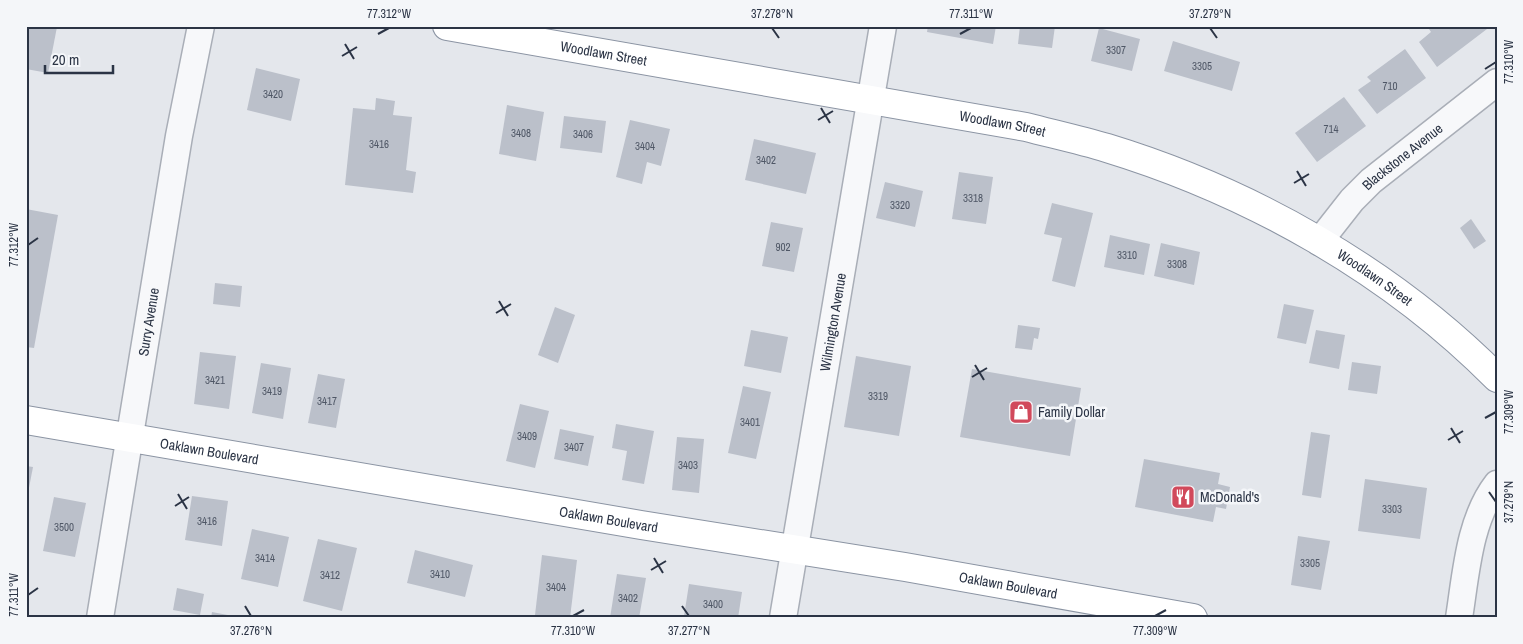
<svg xmlns="http://www.w3.org/2000/svg" width="1523" height="644" viewBox="0 0 1523 644" font-family="'Archivo Narrow',sans-serif">
	<rect width="100%" height="100%" fill="#e4e7ec"/>
	<g fill="#bbc0ca">
		<path d="M 28,26 L 57,27 L 48,73 L 26,69 Z"/>
		<path d="M 928,26 L 996,26 L 993,44 L 927,32 Z"/>
		<path d="M 1020,26 L 1055,26 L 1052,48 L 1018,44 Z"/>
		<path d="M 1427,26 L 1485,26 L 1487,29 L 1437,67 L 1419,42 L 1431,32 Z"/>
		<path d="M 1099,28 L 1140,39 L 1132,71 L 1091,61 Z"/>
		<path d="M 1173,41 L 1240,62 L 1232,91 L 1164,71 Z"/>
		<path d="M 1405,49 L 1426,78 L 1377,114 L 1358,90 L 1371,81 L 1367,77 Z"/>
		<path d="M 256,68 L 300,79 L 291,121 L 247,110 Z"/>
		<path d="M 1344,97 L 1366,126 L 1317,162 L 1295,133 Z"/>
		<path d="M 376,98 L 395,101 L 393,115 L 412,117 L 406,170 L 416,172 L 413,193 L 345,185 L 353,108 L 375,110 Z"/>
		<path d="M 507,105 L 544,112 L 536,161 L 499,154 Z"/>
		<path d="M 564,116 L 606,121 L 602,153 L 560,148 Z"/>
		<path d="M 630,120 L 670,129 L 661,166 L 647,162 L 642,184 L 616,177 Z"/>
		<path d="M 754,139 L 816,153 L 806,194 L 745,180 Z"/>
		<path d="M 959,172 L 993,177 L 986,224 L 952,219 Z"/>
		<path d="M 885,182 L 923,191 L 915,227 L 876,218 Z"/>
		<path d="M 1052,203 L 1093,213 L 1075,287 L 1052,281 L 1062,238 L 1044,234 Z"/>
		<path d="M 26,209 L 58,215 L 34,348 L 26,347 Z"/>
		<path d="M 1471,219 L 1486,241 L 1474,249 L 1460,228 Z"/>
		<path d="M 771,222 L 803,228 L 794,272 L 762,266 Z"/>
		<path d="M 1110,235 L 1150,244 L 1144,275 L 1104,267 Z"/>
		<path d="M 1161,243 L 1200,252 L 1194,285 L 1154,276 Z"/>
		<path d="M 215,283 L 242,286 L 240,307 L 213,304 Z"/>
		<path d="M 1284,304 L 1314,310 L 1306,344 L 1277,338 Z"/>
		<path d="M 555,307 L 575,315 L 558,363 L 538,355 Z"/>
		<path d="M 1018,325 L 1040,328 L 1038,339 L 1034,338 L 1032,350 L 1015,348 Z"/>
		<path d="M 751,330 L 788,337 L 781,373 L 744,366 Z"/>
		<path d="M 1316,330 L 1345,335 L 1339,369 L 1309,363 Z"/>
		<path d="M 200,352 L 236,356 L 229,409 L 194,404 Z"/>
		<path d="M 856,356 L 911,366 L 899,436 L 844,427 Z"/>
		<path d="M 1352,362 L 1381,366 L 1377,394 L 1348,390 Z"/>
		<path d="M 261,363 L 291,368 L 283,419 L 252,413 Z"/>
		<path d="M 972,369 L 1081,388 L 1070,456 L 960,437 Z"/>
		<path d="M 318,374 L 345,379 L 336,428 L 308,423 Z"/>
		<path d="M 743,386 L 771,392 L 756,459 L 728,453 Z"/>
		<path d="M 520,404 L 549,411 L 535,468 L 506,461 Z"/>
		<path d="M 616,424 L 654,431 L 644,484 L 622,480 L 627,451 L 612,448 Z"/>
		<path d="M 560,429 L 594,436 L 588,466 L 554,459 Z"/>
		<path d="M 1311,432 L 1330,435 L 1321,498 L 1302,495 Z"/>
		<path d="M 677,437 L 704,439 L 699,493 L 672,490 Z"/>
		<path d="M 1144,459 L 1220,473 L 1218,484 L 1230,487 L 1226,509 L 1216,507 L 1213,522 L 1135,507 Z"/>
		<path d="M 26,466 L 33,467 L 27,498 L 26,498 Z"/>
		<path d="M 1365,479 L 1427,488 L 1420,539 L 1358,531 Z"/>
		<path d="M 192,496 L 228,501 L 222,546 L 185,540 Z"/>
		<path d="M 54,497 L 86,503 L 75,557 L 43,551 Z"/>
		<path d="M 252,529 L 289,537 L 278,587 L 241,579 Z"/>
		<path d="M 1298,536 L 1330,541 L 1321,590 L 1291,585 Z"/>
		<path d="M 318,539 L 357,548 L 342,611 L 303,601 Z"/>
		<path d="M 415,550 L 473,565 L 465,597 L 407,583 Z"/>
		<path d="M 542,555 L 577,560 L 570,618 L 535,615 Z"/>
		<path d="M 617,574 L 646,578 L 639,618 L 610,618 Z"/>
		<path d="M 689,584 L 742,592 L 738,618 L 684,616 Z"/>
		<path d="M 177,588 L 204,594 L 200,615 L 173,610 Z"/>
		<path d="M 212,612 L 238,617 L 238,618 L 211,618 Z"/>
	</g>
	<g fill="none" stroke-linecap="round" stroke-linejoin="round">
		<g stroke="#a9aeb7" stroke-width="29">
			<g id="minor">
				<path id="s1" d="M 1319,242 L 1352,200 L 1371,181 L 1497,82"/>
				<path id="s2" d="M 100,618 L 179,136 L 201,26"/>
				<path id="s3" d="M 783,618 L 883,26"/>
				<path d="M 1459,618 C 1466,574 1469,520 1497,484"/>
			</g>
		</g>
		<g stroke="#8b94a3" stroke-width="30">
			<g id="highway">
				<path id="s4" d="M 447,26 L 1026,127 C 1053,134 1080,140 1107,148 C 1251,192 1391,271 1497,378"/>
				<path id="s5" d="M 26,420 L 641,525 L 905,567 L 1193,618"/>
			</g>
		</g>
		<use href="#minor" stroke="#f7f8fa" stroke-width="26"/>
		<use href="#highway" stroke="#fff" stroke-width="28"/>
	</g>
	<path fill="none" stroke="#2b3445" stroke-width="2" d="M 772,28 L 779,38M 1210,28 L 1217,38M 378,34 L 389,28M 960,34 L 971,28M 345,44 L 354,59M 342,56 L 357,47M 1485,69 L 1496,62M 821,108 L 830,123M 818,120 L 833,111M 1297,171 L 1306,186M 1294,183 L 1309,174M 28,245 L 38,238M 499,301 L 508,316M 496,313 L 511,304M 975,365 L 984,380M 972,377 L 987,368M 1485,418 L 1496,412M 1451,428 L 1460,443M 1448,440 L 1463,431M 1489,492 L 1496,502M 178,494 L 187,509M 175,506 L 189,497M 654,558 L 663,573M 651,570 L 666,561M 28,595 L 38,588M 245,606 L 251,616M 682,606 L 689,616M 573,616 L 584,610M 1155,616 L 1166,610"/>
	<defs>
		<g id="shop-square" transform="scale(1.25)"><rect x="-9" y="-9" width="18" height="18" rx="4" fill="#d1495b" stroke="#f4f6f9"/><path d="M-5-2.5h2.3a2.7 3.5 0 0 1 5.4 0H5L5.5 6h-11ZM-1.5-2.5h3a1.5 2.3 0 0 0-3 0Z" fill="#fff"/></g>
		<g id="restaurant-square" transform="scale(1.25)"><rect x="-9" y="-9" width="18" height="18" rx="4" fill="#d1495b" stroke="#f4f6f9"/><path d="M-5-6h1v4h1v-4h1v4h1v-4h1v5L-1.5 .5V6h-2V.5L-5-1ZM5-6V6H3V1.5H1.5Q1.5-4 5-6Z" fill="#fff"/></g>
	</defs>
	<g fill-rule="evenodd">
		<use href="#shop-square" x="1021" y="412"/>
		<use href="#restaurant-square" x="1183" y="497"/>
	</g>
	<g text-anchor="middle" dominant-baseline="central" stroke-width="5" stroke-linejoin="round" paint-order="stroke">
		<g font-size="11" fill="#4f5766">
			<text x="1116" y="50">3307</text>
			<text x="1202" y="66">3305</text>
			<text x="1390" y="86">710</text>
			<text x="273" y="94">3420</text>
			<text x="1331" y="129">714</text>
			<text x="521" y="133">3408</text>
			<text x="583" y="134">3406</text>
			<text x="379" y="144">3416</text>
			<text x="645" y="146">3404</text>
			<text x="766" y="160">3402</text>
			<text x="973" y="198">3318</text>
			<text x="900" y="205">3320</text>
			<text x="783" y="247">902</text>
			<text x="1127" y="255">3310</text>
			<text x="1177" y="264">3308</text>
			<text x="215" y="380">3421</text>
			<text x="272" y="391">3419</text>
			<text x="878" y="396">3319</text>
			<text x="327" y="401">3417</text>
			<text x="750" y="422">3401</text>
			<text x="527" y="436">3409</text>
			<text x="574" y="447">3407</text>
			<text x="688" y="465">3403</text>
			<text x="1392" y="509">3303</text>
			<text x="207" y="521">3416</text>
			<text x="64" y="527">3500</text>
			<text x="265" y="558">3414</text>
			<text x="1310" y="563">3305</text>
			<text x="440" y="574">3410</text>
			<text x="330" y="575">3412</text>
			<text x="556" y="587">3404</text>
			<text x="628" y="598">3402</text>
			<text x="713" y="604">3400</text>
		</g>
		<g font-size="14" fill="#2b3445" stroke="#f4f6f9">
			<text stroke="none"><textPath href="#s4" startOffset="159">Woodlawn Street</textPath></text>
			<text stroke="none"><textPath href="#s4" startOffset="564">Woodlawn Street</textPath></text>
			<text stroke="none"><textPath href="#s1" startOffset="120">Blackstone Avenue</textPath></text>
			<text stroke="none"><textPath href="#s4" startOffset="970">Woodlawn Street</textPath></text>
			<text stroke="none"><textPath href="#s2" startOffset="300">Surry Avenue</textPath></text>
			<text stroke="none"><textPath href="#s3" startOffset="300">Wilmington Avenue</textPath></text>
			<text stroke="none"><textPath href="#s5" startOffset="186">Oaklawn Boulevard</textPath></text>
			<text stroke="none"><textPath href="#s5" startOffset="591">Oaklawn Boulevard</textPath></text>
			<text stroke="none"><textPath href="#s5" startOffset="996">Oaklawn Boulevard</textPath></text>
		</g>
		<g font-size="14" fill="#2b3445" stroke="#f4f6f9" text-anchor="start">
			<text x="1038" y="412">Family Dollar</text>
			<text x="1200" y="497">McDonald's</text>
		</g>
	</g>
	<rect width="1523" height="644" fill="none" stroke="#f4f6f9" stroke-width="55"/>
	<path d="M45 65v8h68v-8" fill="none" stroke="#2b3445" stroke-width="2.5"/>
	<text x="52" y="65" font-size="15" fill="#2b3445" stroke="#f4f6f9" stroke-width="4" paint-order="stroke">20 m</text>
	<rect x="28" y="28" width="1468" height="588" fill="none" stroke="#2b3445" stroke-width="2"/>
	<g font-size="12" text-anchor="middle" fill="#2b3445">
		<text x="389" y="18">77.312°W</text>
		<text x="772" y="18">37.278°N</text>
		<text x="971" y="18">77.311°W</text>
		<text x="1210" y="18">37.279°N</text>
		<text transform="translate(1509 62) rotate(-90)" y="4">77.310°W</text>
		<text transform="translate(14 245) rotate(-90)" y="4">77.312°W</text>
		<text transform="translate(1509 412) rotate(-90)" y="4">77.309°W</text>
		<text transform="translate(1509 502) rotate(-90)" y="4">37.279°N</text>
		<text transform="translate(14 595) rotate(-90)" y="4">77.311°W</text>
		<text x="251" y="635">37.276°N</text>
		<text x="573" y="635">77.310°W</text>
		<text x="689" y="635">37.277°N</text>
		<text x="1155" y="635">77.309°W</text>
	</g>
</svg>
